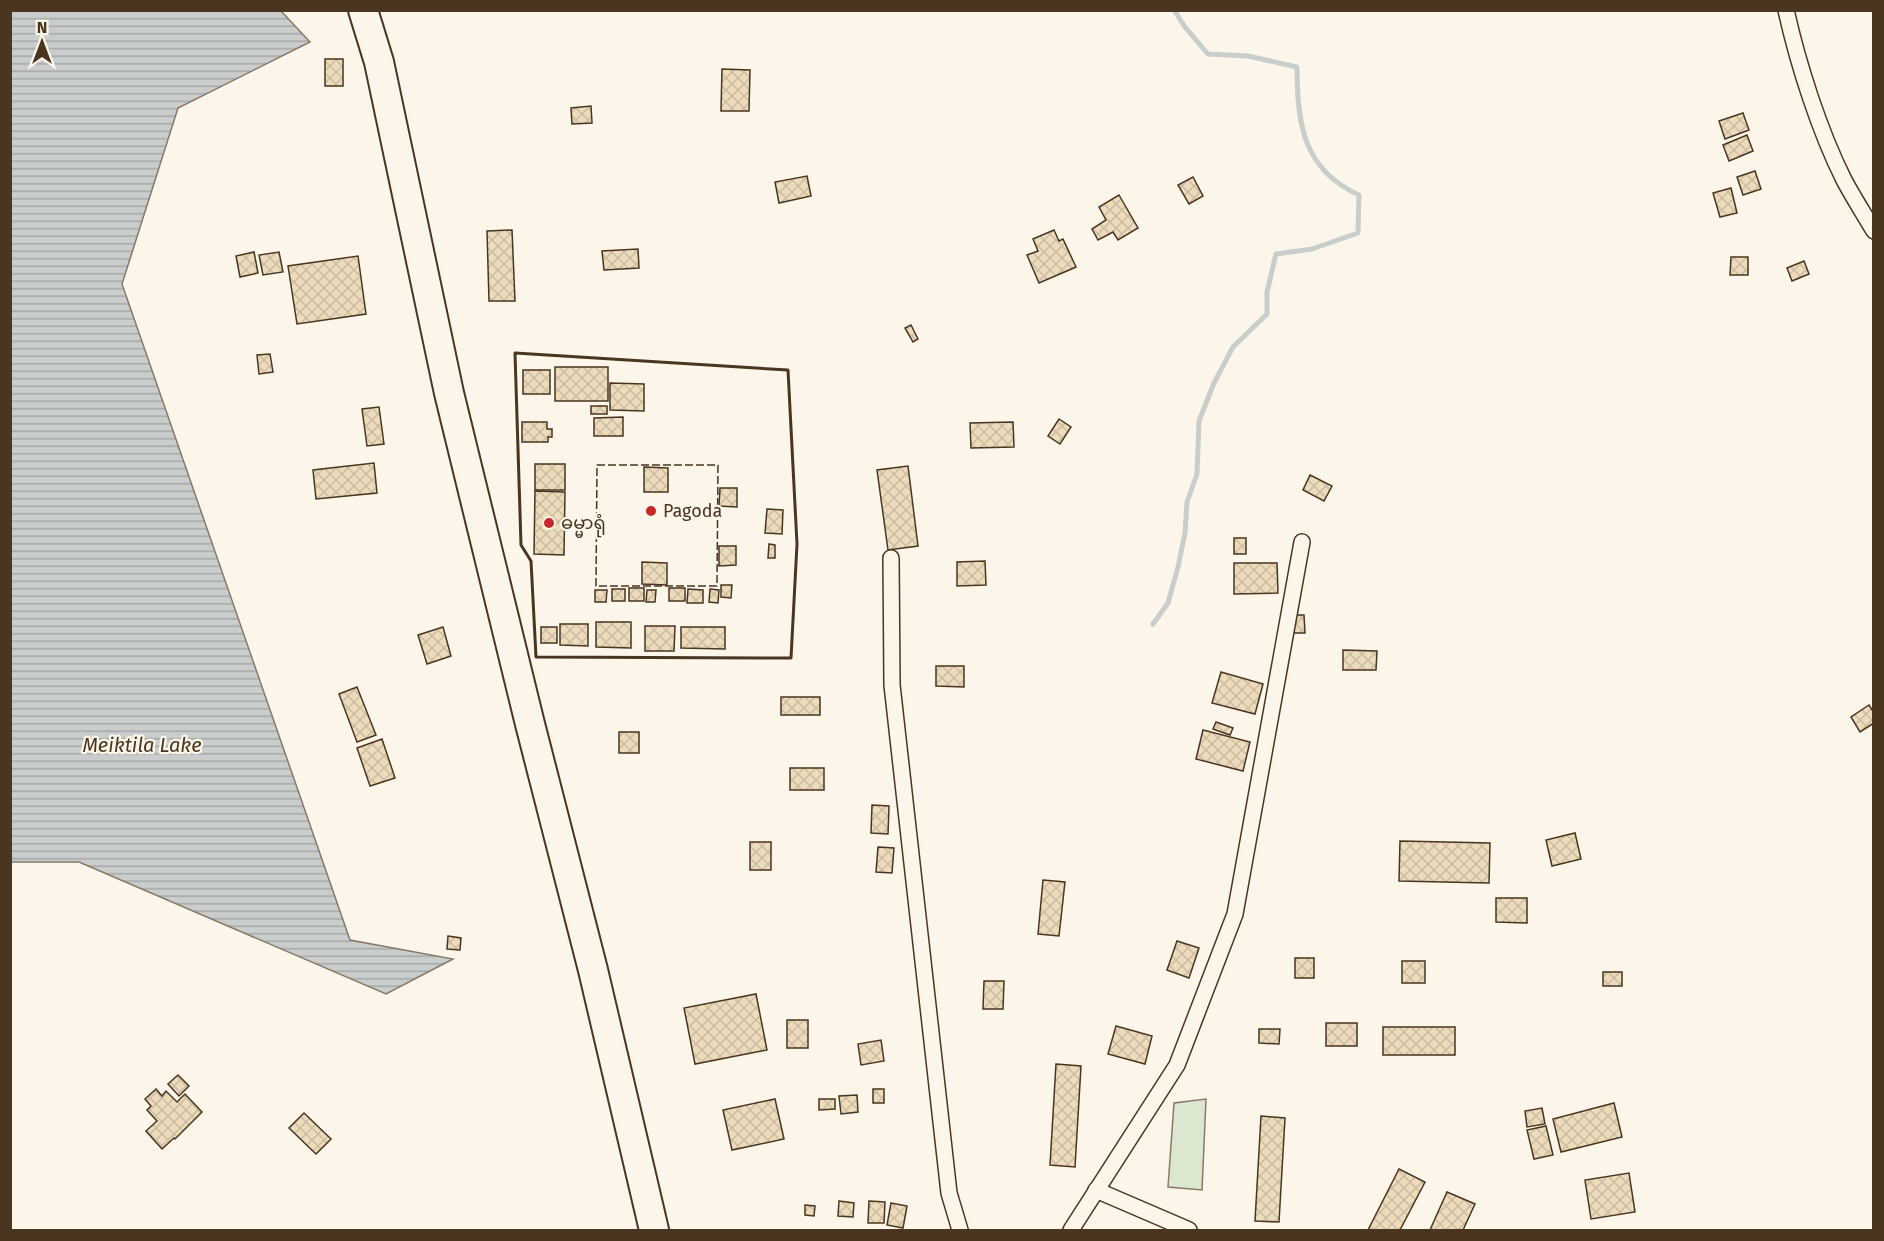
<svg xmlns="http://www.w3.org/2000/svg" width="1884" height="1241" viewBox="0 0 1884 1241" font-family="'Fira Sans','Noto Sans Myanmar',sans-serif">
	<defs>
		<pattern id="water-rules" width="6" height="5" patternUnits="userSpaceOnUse" patternTransform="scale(1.5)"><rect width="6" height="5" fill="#c9cecd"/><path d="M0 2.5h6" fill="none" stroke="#a5a8a6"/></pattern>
		<pattern id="building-cross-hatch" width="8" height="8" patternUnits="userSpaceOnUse" patternTransform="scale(1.5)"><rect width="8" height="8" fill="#ecdcbc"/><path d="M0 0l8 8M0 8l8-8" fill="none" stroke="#ccbda1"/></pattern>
	</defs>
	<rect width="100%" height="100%" fill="#fbf6e9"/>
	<path fill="#dce7d0" stroke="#887966" stroke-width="1.5" d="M 1206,1099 L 1202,1190 L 1168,1187 L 1174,1103 Z"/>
	<path fill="url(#water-rules)" stroke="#887966" stroke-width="1.5" d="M 10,11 L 281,11 L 310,42 L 178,108 L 122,284 L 350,940 L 453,959 L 386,994 L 79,862 L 11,862 Z"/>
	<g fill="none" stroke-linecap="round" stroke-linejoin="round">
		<path stroke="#c9cecd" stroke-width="5" d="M 1153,624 L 1168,603 L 1178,567 L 1185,533 L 1187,502 L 1197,474 L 1199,421 L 1214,383 L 1233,347 L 1267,314 L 1267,292 L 1276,254 L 1312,249 L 1358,233 L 1359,195 C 1303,170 1297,123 1297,67 L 1248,56 L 1208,54 L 1185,27 L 1174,10"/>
	</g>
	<g fill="url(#building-cross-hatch)" stroke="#4a3520" stroke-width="1.5">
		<rect x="325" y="59" width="18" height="27"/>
		<path d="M 722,69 L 750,70 L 749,111 L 721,111 Z"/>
		<path d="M 591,106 L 592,123 L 572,124 L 571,108 Z"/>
		<path d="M 1743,113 L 1749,130 L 1725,139 L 1719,121 Z"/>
		<path d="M 1747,135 L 1753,151 L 1729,161 L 1723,145 Z"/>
		<path d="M 1755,171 L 1761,189 L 1743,195 L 1737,177 Z"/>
		<path d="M 807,176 L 811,196 L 779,203 L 775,182 Z"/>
		<path d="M 1193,177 L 1203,196 L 1189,204 L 1178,185 Z"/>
		<path d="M 1731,188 L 1737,213 L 1720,217 L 1713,193 Z"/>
		<path d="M 1119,195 L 1138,228 L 1118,240 L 1113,232 L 1098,240 L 1092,229 L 1106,220 L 1099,207 Z"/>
		<path d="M 512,230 L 515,301 L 489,301 L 487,231 Z"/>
		<path d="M 1054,230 L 1059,241 L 1063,239 L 1076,267 L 1039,283 L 1027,255 L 1038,251 L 1033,239 Z"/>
		<path d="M 638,249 L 639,268 L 604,270 L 602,251 Z"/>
		<path d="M 254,252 L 258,273 L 240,277 L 236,256 Z"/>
		<path d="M 279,252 L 283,272 L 263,275 L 259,255 Z"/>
		<path d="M 358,256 L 366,314 L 297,324 L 288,266 Z"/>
		<path d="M 1731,257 L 1748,257 L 1748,275 L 1730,275 Z"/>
		<path d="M 1804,261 L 1809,274 L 1792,281 L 1787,268 Z"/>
		<path d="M 911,325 L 918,339 L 913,342 L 905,328 Z"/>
		<path d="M 270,354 L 273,372 L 259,374 L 257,355 Z"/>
		<rect x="555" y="367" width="53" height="34"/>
		<rect x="523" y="370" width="27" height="24"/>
		<path d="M 610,383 L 644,384 L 644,411 L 610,410 Z"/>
		<rect x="591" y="406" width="16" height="8"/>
		<path d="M 379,407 L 384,444 L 367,446 L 362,409 Z"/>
		<path d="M 623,417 L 623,436 L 594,436 L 594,418 Z"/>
		<path d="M 1059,419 L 1071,427 L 1060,444 L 1048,436 Z"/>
		<path d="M 522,422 L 547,422 L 547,429 L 552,429 L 552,437 L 548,437 L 548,442 L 522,442 Z"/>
		<path d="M 1013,422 L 1014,447 L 971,448 L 970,423 Z"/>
		<path d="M 374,463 L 377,493 L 316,499 L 313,470 Z"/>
		<rect x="535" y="464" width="30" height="26"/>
		<path d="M 908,466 L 918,546 L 888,550 L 877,470 Z"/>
		<path d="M 644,467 L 668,468 L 668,492 L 644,492 Z"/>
		<path d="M 1310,475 L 1332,486 L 1324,501 L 1303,490 Z"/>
		<path d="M 720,488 L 737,488 L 737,507 L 719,506 Z"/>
		<path d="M 535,491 L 565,492 L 564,555 L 534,554 Z"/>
		<path d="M 767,509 L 783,510 L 782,534 L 765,533 Z"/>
		<rect x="1234" y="538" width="12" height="16"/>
		<path d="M 769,544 L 775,545 L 775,558 L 768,558 Z"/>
		<path d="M 719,546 L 736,546 L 736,565 L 719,566 Z"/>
		<path d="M 985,561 L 986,585 L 957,586 L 957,562 Z"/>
		<path d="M 642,562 L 667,563 L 667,585 L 642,584 Z"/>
		<path d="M 1234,563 L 1277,563 L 1278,593 L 1234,594 Z"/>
		<path d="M 721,585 L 732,585 L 731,598 L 721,597 Z"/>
		<rect x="629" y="588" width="15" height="13"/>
		<rect x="669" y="588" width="16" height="13"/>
		<rect x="612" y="589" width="13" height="12"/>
		<path d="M 688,589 L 703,590 L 703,603 L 687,603 Z"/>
		<path d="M 710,589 L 719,590 L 718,603 L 709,602 Z"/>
		<path d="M 595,590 L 607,590 L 606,602 L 595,602 Z"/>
		<path d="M 647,590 L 656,590 L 655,602 L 646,602 Z"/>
		<path d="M 1293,615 L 1304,615 L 1305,633 L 1294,633 Z"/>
		<path d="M 596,622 L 631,622 L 631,648 L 596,647 Z"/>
		<path d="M 560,624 L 588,624 L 588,646 L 560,645 Z"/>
		<path d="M 645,626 L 675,626 L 674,651 L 645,651 Z"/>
		<path d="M 443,627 L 451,656 L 427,664 L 418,635 Z"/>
		<rect x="541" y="627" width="16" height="16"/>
		<path d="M 681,627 L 725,627 L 725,649 L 681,648 Z"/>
		<path d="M 1343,650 L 1377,651 L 1376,670 L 1343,670 Z"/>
		<path d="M 936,666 L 964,666 L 964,687 L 936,686 Z"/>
		<path d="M 1221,672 L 1263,684 L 1255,714 L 1212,703 Z"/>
		<path d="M 357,687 L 376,735 L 357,742 L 339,694 Z"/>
		<rect x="781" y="697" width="39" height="18"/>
		<path d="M 1869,705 L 1874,713 L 1874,723 L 1860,732 L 1851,717 Z"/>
		<path d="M 1216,722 L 1233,728 L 1230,735 L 1213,729 Z"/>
		<path d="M 1203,730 L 1250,742 L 1243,771 L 1196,759 Z"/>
		<rect x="619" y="732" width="20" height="21"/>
		<path d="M 382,739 L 395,778 L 370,786 L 357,748 Z"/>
		<rect x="790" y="768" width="34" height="22"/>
		<path d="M 872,805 L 889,806 L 888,834 L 871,833 Z"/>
		<path d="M 1575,833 L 1581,859 L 1552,866 L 1546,840 Z"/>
		<path d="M 1400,841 L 1490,843 L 1489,883 L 1399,881 Z"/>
		<rect x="750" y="842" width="21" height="28"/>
		<path d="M 878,847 L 894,848 L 892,873 L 876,872 Z"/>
		<path d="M 1043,880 L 1065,882 L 1059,936 L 1038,934 Z"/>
		<path d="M 1496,898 L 1527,898 L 1527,923 L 1496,922 Z"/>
		<path d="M 448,936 L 461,938 L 460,950 L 447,949 Z"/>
		<path d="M 1177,941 L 1199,948 L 1189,978 L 1167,970 Z"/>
		<rect x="1295" y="958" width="19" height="20"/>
		<rect x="1402" y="961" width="23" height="22"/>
		<rect x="1603" y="972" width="19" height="14"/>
		<path d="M 984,981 L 1004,981 L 1003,1009 L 983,1009 Z"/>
		<path d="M 756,994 L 767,1050 L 695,1064 L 684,1008 Z"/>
		<rect x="787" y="1020" width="21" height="28"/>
		<rect x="1326" y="1023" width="31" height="23"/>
		<path d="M 1116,1026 L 1152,1036 L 1145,1064 L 1108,1054 Z"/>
		<rect x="1383" y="1027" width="72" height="28"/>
		<path d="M 1259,1029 L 1280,1029 L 1279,1044 L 1259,1043 Z"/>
		<path d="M 881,1040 L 884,1061 L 861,1065 L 858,1044 Z"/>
		<path d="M 1056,1064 L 1081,1066 L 1075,1167 L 1050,1165 Z"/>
		<path d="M 178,1075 L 189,1086 L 179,1096 L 168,1084 Z"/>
		<path d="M 156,1089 L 162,1096 L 166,1091 L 177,1102 L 185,1094 L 202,1112 L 175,1139 L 174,1138 L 162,1149 L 146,1131 L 157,1121 L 147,1110 L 151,1106 L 145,1099 Z"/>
		<rect x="873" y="1089" width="11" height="14"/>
		<path d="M 857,1095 L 858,1112 L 841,1114 L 839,1096 Z"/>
		<path d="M 775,1099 L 784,1139 L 732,1150 L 723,1110 Z"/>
		<path d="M 819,1099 L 835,1099 L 835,1109 L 819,1110 Z"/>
		<path d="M 1614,1103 L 1622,1137 L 1561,1152 L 1553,1119 Z"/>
		<path d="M 1542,1108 L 1545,1124 L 1527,1127 L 1525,1111 Z"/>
		<path d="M 304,1113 L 331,1139 L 316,1154 L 289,1128 Z"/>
		<path d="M 1261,1116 L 1285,1118 L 1279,1222 L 1255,1221 Z"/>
		<path d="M 1546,1126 L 1553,1155 L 1534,1159 L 1527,1130 Z"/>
		<path d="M 1399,1169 L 1425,1182 L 1400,1230 L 1368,1230 Z"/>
		<path d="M 1629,1173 L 1635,1212 L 1591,1219 L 1585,1180 Z"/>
		<path d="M 1447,1192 L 1475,1204 L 1463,1230 L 1430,1230 Z"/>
		<path d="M 839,1201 L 854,1203 L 853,1217 L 838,1216 Z"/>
		<path d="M 869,1201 L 885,1202 L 884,1223 L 868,1223 Z"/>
		<path d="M 891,1203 L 907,1206 L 903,1228 L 887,1225 Z"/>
		<path d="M 805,1205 L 815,1206 L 814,1216 L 805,1215 Z"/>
	</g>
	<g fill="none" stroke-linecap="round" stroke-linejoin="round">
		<g stroke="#4a3520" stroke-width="18">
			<g id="street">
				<path d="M 1786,10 C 1798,64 1819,130 1844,180 C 1853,197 1864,214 1874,231"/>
				<path d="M 891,558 L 892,685 L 949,1193 L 960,1230"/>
				<path d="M 1096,1190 L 1189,1230"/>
				<path d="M 1071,1230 L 1177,1065 L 1235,914 L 1302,542"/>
			</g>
		</g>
		<g stroke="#4a3520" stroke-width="32">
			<path id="highway" d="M 363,10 L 379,62 L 449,393 L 530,724 L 593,970 L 654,1230"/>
		</g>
		<use href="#street" stroke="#fbf6e9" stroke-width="15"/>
		<use href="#highway" stroke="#fbf6e9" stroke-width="28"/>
		<path stroke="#4a3520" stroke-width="1.5" stroke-dasharray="8 3" stroke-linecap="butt" d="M 597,465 L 718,465 L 717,586 L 596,586 Z"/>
		<path stroke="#4a3520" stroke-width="3" d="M 515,353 L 788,370 L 797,544 L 791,658 L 536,657 L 531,561 L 521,545 Z"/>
	</g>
	<g fill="#c62828" stroke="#fbf6e9" stroke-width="2">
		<circle cx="651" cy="511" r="6"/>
		<circle cx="549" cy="523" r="6"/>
	</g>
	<g text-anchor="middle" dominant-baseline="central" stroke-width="4.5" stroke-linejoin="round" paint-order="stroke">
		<g font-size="18" fill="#4a3520" stroke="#fbf6e9" text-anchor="start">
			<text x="663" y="511">Pagoda</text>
			<text x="561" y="523">ဓမ္မာရုံ</text>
		</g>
		<g font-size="20" font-style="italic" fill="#4a3520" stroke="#fbf6e9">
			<text x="142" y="745">Meiktila Lake</text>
		</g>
	</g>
	<rect width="1884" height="1241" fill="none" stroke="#4a3520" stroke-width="24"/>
	<g transform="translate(42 42)" stroke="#fbf6e9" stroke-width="4.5" paint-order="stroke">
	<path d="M0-4.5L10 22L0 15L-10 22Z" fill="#4a3520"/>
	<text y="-9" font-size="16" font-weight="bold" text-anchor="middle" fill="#4a3520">N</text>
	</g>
</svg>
